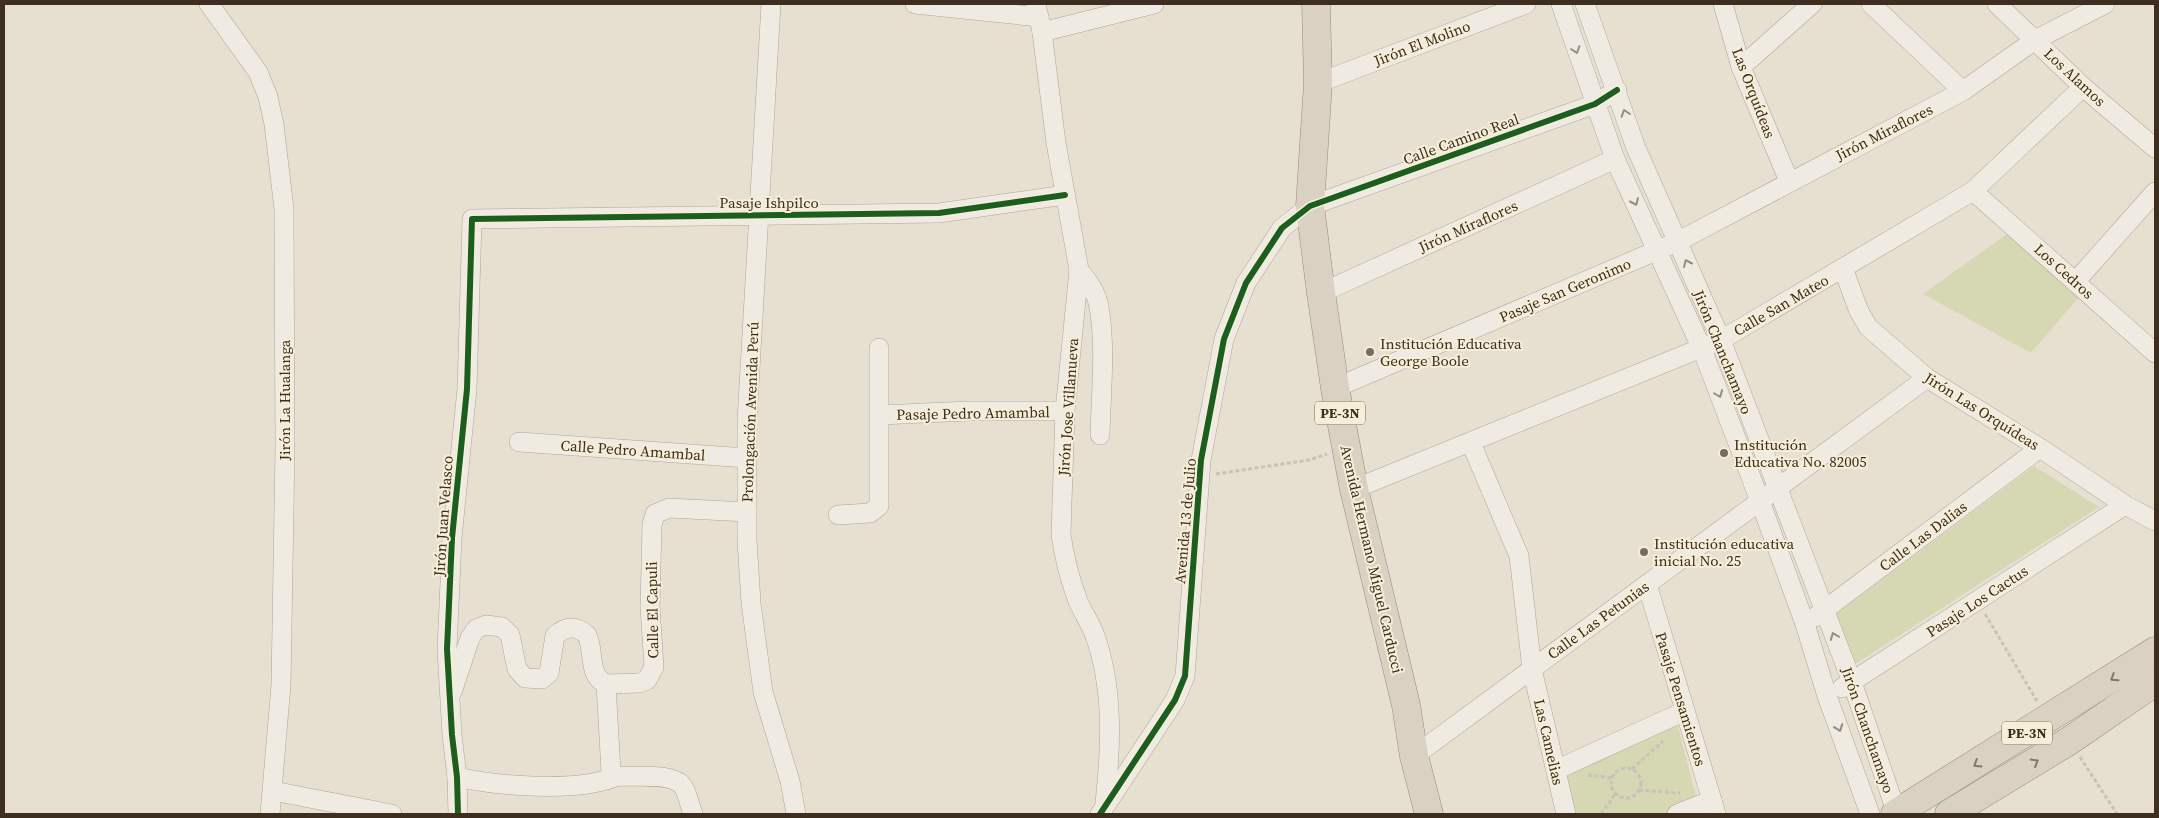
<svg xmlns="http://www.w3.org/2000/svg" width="2159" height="818" viewBox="0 0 2159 818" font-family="'Source Serif 4',serif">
	<rect width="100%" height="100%" fill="#e7e0d1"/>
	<g fill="#d6d7b3">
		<path d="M 2010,232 L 2081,295 L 2031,353 L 1923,294 Z"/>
		<path d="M 2034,466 L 2099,507 L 1852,666 L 1835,615 Z"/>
		<path d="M 1676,719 L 1697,801 L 1664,814 L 1569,814 L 1559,770 Z"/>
	</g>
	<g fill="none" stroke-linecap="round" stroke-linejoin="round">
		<g stroke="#ada599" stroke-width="20">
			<g id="minor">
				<path d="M 209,4 L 258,72 L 268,97 L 274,124 L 284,209 L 285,449 L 281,685 L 270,814"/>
				<path d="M 771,4 L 747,421 L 747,540 L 751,603 L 763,692 L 790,781 L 796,814"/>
				<path d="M 915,4 L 1039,17"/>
				<path d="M 1036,4 L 1042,32 L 1056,143 L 1079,270 L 1065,411 L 1061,534 C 1064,557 1070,580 1078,601 C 1083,613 1091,624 1095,636 C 1114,689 1111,748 1105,803"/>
				<path d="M 1561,4 L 1615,159 L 1702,349 L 1760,501 L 1805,624 L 1827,696 L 1870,814"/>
				<path d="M 1585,4 L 1636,148 L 1721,340 L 1852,682 L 1897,814"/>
				<path d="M 1723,4 L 1741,67 L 1789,181"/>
				<path d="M 1871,4 L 1963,91"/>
				<path d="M 1997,4 L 2083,87 L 2155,148"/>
				<path d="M 1042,32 L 1154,4"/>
				<path d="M 1741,67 L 1812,4"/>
				<path d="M 1318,83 L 1526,4"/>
				<path d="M 1973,191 L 2155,353"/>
				<path d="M 1843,268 L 1858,309 L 1868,327 L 1927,378 L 2040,448 L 2125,505 L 2155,521"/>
				<path d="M 1079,270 C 1088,281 1097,293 1099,307 C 1106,347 1101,394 1100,435"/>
				<path d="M 2076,281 L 2155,192"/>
				<path d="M 1321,293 L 1615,159"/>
				<path d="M 1335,388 L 1677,242 L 1963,91 L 2035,40 L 2105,4"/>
				<path d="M 880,415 L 969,411 L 1065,411"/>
				<path d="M 519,442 L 747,458"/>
				<path d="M 1471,443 L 1519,556 L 1532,669 L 1566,814"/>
				<path d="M 1354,489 L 1721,340 L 1973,191 L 2083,87"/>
				<path d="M 838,515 L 870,513 L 879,506 L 879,348"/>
				<path d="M 1647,584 L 1716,814"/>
				<path d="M 1815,617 L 2040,448"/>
				<path d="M 606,684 L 611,772 L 617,776 C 634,778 675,771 684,788 C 688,796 690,806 693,814"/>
				<path d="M 1842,688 L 2125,505"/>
				<path d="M 452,692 L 470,638 L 476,629 L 486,625 L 502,627 L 510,635 L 517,669 L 525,678 L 542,679 L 549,673 L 555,636 C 565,626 576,625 587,635 C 595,651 587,675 606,684 L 639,683 L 647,680 L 654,667 L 650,607 L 652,525 L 655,514 L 669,508 L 747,512"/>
				<path d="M 1414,756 L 1927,378"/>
				<path d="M 1556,770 L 1685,711"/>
				<path d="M 457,777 C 497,786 579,793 617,776"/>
				<path d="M 273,791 L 392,814"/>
				<path d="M 458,814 L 457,777 L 452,735 L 447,649 L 452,538 L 467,389 L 472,219 L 939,213 L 1065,195"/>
				<path d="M 1100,814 L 1175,700 L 1185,676 L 1201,460 L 1224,339 L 1246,283 L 1282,228 L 1310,206 L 1595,104 L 1617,90"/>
				<path d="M 1677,814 L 1712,800"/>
			</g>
		</g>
		<g stroke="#928b80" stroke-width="29">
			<g id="highway">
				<path d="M 1316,4 L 1318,83 L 1310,206 L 1321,293 L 1335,388 L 1354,489 L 1406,705 L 1414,756 L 1429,814"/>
				<path d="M 1895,814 L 2155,651"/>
				<path d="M 1949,814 L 2069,741 L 2155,682"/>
			</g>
		</g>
		<g stroke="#c8c2b9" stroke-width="3" stroke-dasharray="4 2.5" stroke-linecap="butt">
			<path d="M 1216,474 L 1309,460 L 1327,454"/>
			<path d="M 1985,614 L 2037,701"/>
			<path d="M 2080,757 L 2117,814"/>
			<circle cx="1626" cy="783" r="15"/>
			<path d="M 1632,769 L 1663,741"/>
			<path d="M 1588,775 L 1612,778"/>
			<path d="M 1639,790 L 1680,793"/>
			<path d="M 1601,814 L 1615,794"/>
		</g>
		<use href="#minor" stroke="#efebe3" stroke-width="19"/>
		<use href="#highway" stroke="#dad1c2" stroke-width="28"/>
		<g stroke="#f7eed8" stroke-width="9">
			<g id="cycleway">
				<path d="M 458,814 L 457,777 L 452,735 L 447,649 L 452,538 L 467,389 L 472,219 L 939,213 L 1065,195"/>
				<path d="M 1100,814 L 1175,700 L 1185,676 L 1201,460 L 1224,339 L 1246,283 L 1282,228 L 1310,206 L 1595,104 L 1617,90"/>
			</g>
		</g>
		<use href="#cycleway" stroke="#1b5e20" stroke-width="6"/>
	</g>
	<defs><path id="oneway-chevron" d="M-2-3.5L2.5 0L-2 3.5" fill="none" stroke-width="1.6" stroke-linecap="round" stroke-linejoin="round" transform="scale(1.25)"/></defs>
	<g stroke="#968c82">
		<use href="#oneway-chevron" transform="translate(1576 50) rotate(72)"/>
		<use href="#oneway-chevron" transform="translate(1625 113) rotate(-108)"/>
		<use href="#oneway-chevron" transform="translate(1635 202) rotate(66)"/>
		<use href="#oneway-chevron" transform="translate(1687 263) rotate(-114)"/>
		<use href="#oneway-chevron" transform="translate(1719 394) rotate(69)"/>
		<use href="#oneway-chevron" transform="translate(1834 636) rotate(-111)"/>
		<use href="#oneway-chevron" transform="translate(1839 728) rotate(70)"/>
	</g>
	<g stroke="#847769">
		<use href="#oneway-chevron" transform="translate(2114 678) rotate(147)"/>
		<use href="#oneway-chevron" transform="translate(2035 762) rotate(-31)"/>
		<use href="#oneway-chevron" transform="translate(1977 764) rotate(148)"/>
	</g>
	<g fill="#786c5e" stroke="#f7eed8" stroke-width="2">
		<circle cx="1370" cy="352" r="5"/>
		<circle cx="1724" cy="453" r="5"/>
		<circle cx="1644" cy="552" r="5"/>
	</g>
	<g text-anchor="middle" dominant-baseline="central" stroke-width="4" stroke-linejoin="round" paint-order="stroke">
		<g fill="#f7eed8" stroke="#756857" stroke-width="1">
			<rect x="1315" y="401.5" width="50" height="23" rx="4"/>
			<rect x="2002" y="721.5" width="50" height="23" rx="4"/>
		</g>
		<g font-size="14" font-weight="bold" fill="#3d2e20">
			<text x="1340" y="413">PE-3N</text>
			<text x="2027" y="733">PE-3N</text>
		</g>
		<g font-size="15" fill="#3d2e20" stroke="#f7eed8">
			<text transform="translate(1422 43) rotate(-21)">Jirón El Molino</text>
			<text transform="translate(2075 77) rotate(43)">Los Alamos</text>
			<text transform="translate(1754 93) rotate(69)">Las Orquídeas</text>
			<text transform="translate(1884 132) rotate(-27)">Jirón Miraflores</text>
			<text transform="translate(1461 139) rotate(-20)">Calle Camino Real</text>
			<text x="769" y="202">Pasaje Ishpilco</text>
			<text transform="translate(1468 226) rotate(-24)">Jirón Miraflores</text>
			<text transform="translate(2064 271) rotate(42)">Los Cedros</text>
			<text transform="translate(1565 290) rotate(-23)">Pasaje San Geronimo</text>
			<text transform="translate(1781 305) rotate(-30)">Calle San Mateo</text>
			<text transform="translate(1723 352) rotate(68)">Jirón Chanchamayo</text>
			<text transform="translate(284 400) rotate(-90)">Jirón La Hualanga</text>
			<text transform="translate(1068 407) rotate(-86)">Jirón Jose Villanueva</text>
			<text transform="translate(1982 411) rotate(32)">Jirón Las Orquídeas</text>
			<text transform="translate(750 412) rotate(-88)">Prolongación Avenida Perú</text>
			<text transform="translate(973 413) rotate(-1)">Pasaje Pedro Amambal</text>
			<text transform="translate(633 450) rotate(4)">Calle Pedro Amambal</text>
			<text transform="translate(443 516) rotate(-86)">Jirón Juan Velasco</text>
			<text transform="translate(1185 521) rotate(-85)">Avenida 13 de Julio</text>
			<text transform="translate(1923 536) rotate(-37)">Calle Las Dalias</text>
			<text transform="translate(1372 559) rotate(77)">Avenida Hermano Miguel Carducci</text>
			<text transform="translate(1977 601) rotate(-33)">Pasaje Los Cactus</text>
			<text transform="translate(652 610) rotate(-91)">Calle El Capuli</text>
			<text transform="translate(1598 620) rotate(-36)">Calle Las Petunias</text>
			<text transform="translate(1681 699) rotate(73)">Pasaje Pensamientos</text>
			<text transform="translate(1868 730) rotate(71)">Jirón Chanchamayo</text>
			<text transform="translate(1549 742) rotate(77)">Las Camelias</text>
		</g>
		<g font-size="15" fill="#3d2e20" stroke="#f7eed8" text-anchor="start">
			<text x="1380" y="343">Institución Educativa<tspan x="1380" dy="17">George Boole</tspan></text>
			<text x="1734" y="444">Institución<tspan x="1734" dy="17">Educativa No. 82005</tspan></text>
			<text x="1654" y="543">Institución educativa<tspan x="1654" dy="17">inicial No. 25</tspan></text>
		</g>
	</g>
	<rect width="2159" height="818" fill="none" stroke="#3d2e20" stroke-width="10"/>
</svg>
